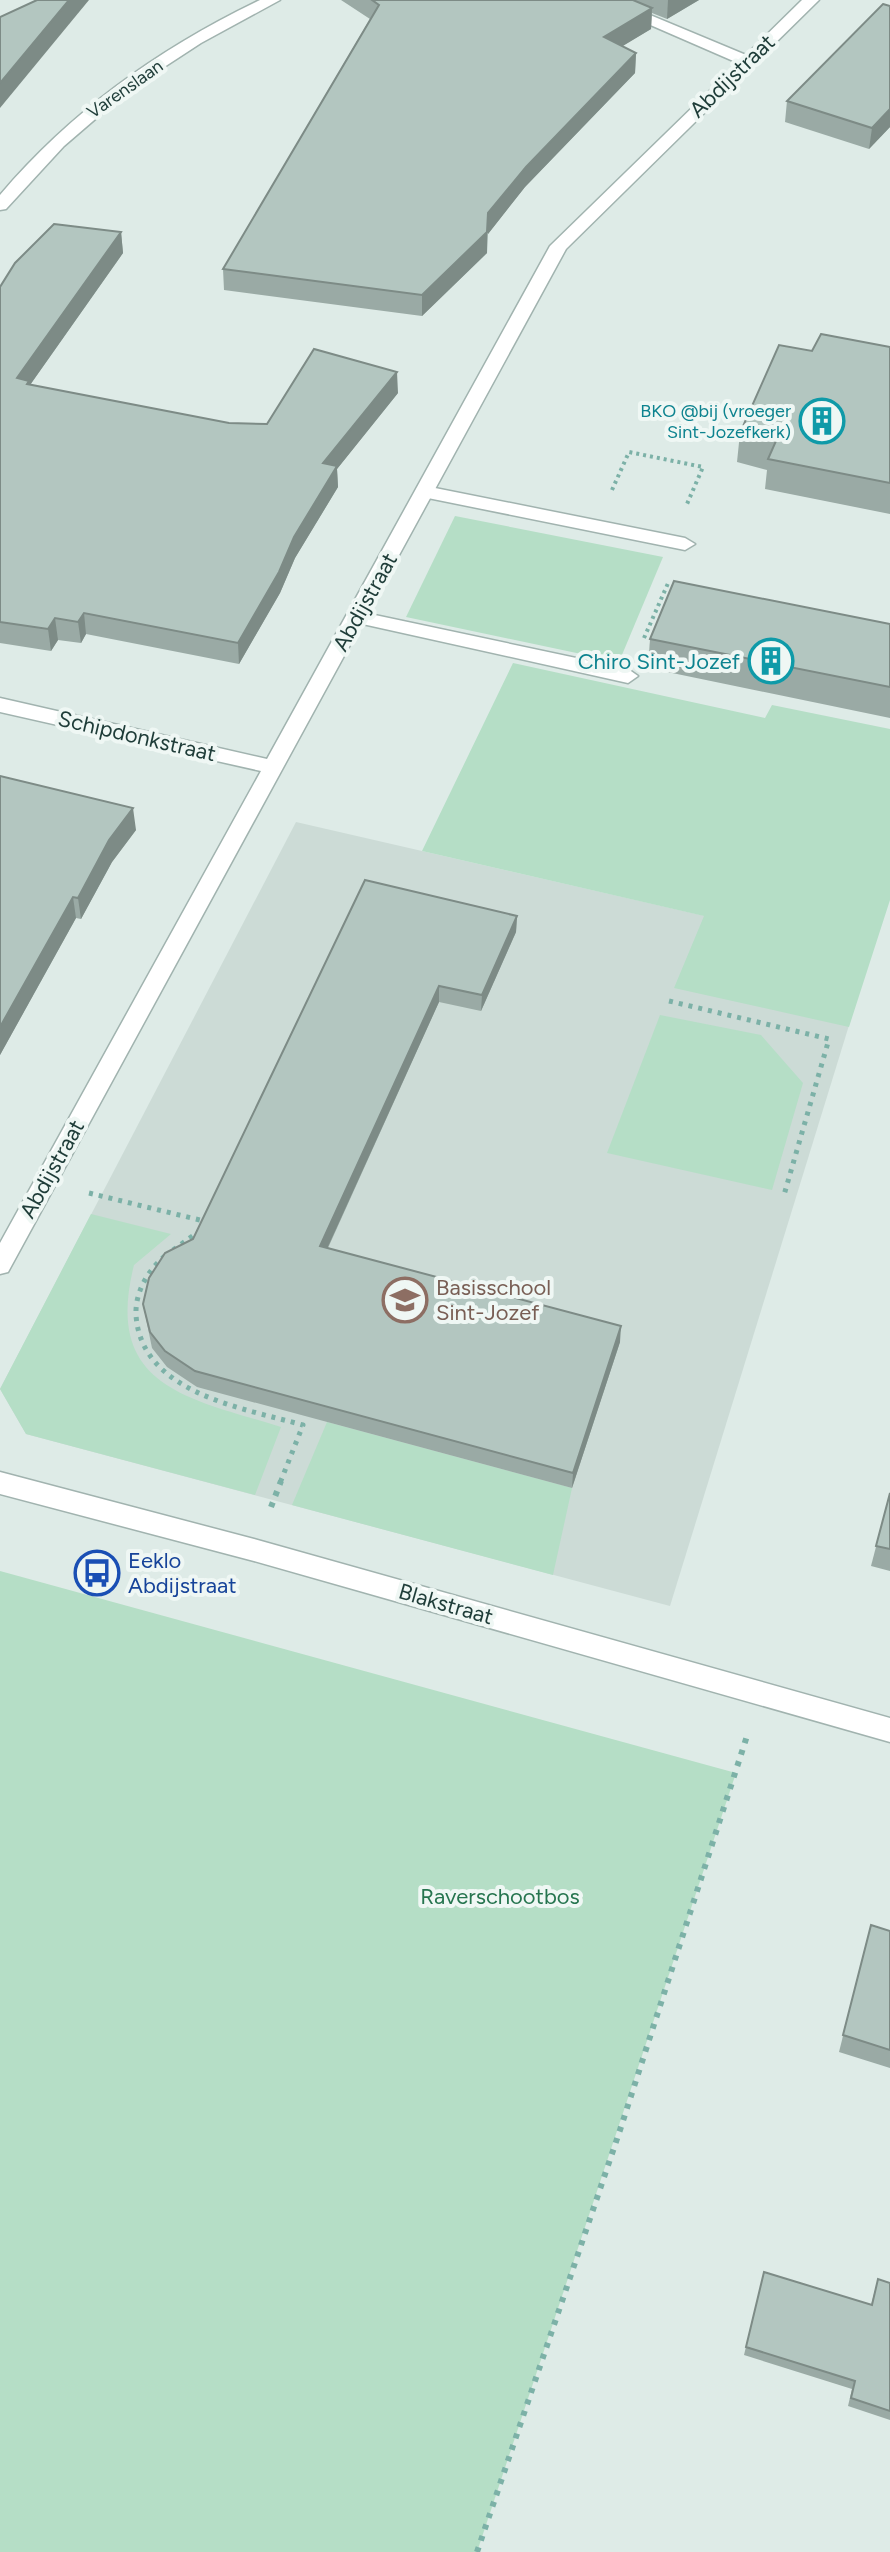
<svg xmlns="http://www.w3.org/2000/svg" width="890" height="2552" viewBox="0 0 890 2552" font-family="Figtree,sans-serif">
	<rect width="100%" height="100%" fill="#deebe7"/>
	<path fill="#ccdbd6" d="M 296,822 L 871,954 L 670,1606 L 26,1434 L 0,1389 Z"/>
	<g fill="#b5dec6">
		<path d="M 455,516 L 663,557 L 619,662 L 406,617 Z"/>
		<path d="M 513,663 L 765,718 L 772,705 L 890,729 L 890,900 L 849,1027 L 674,988 L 704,916 L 422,851 Z"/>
		<path d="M 660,1015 L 761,1035 L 803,1083 L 772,1190 L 607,1153 Z"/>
		<path d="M 91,1214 L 171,1234 L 134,1265 C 103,1387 188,1398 281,1427 L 255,1495 L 26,1434 L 0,1389 Z"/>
		<path d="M 327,1422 L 572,1488 L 553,1575 L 292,1505 Z"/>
		<path d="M 0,1571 L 736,1773 L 477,2552 L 0,2552 Z"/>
	</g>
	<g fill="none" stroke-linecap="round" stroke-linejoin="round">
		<g stroke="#a1b3af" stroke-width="3">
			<g id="lane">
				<path d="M 425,486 L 685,538 L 695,544 L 685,550 L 418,496 L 418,488 Z"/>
				<path d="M 356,611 L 628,669 L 638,676 L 628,683 L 349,621 L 346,617 L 349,613 Z"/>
			</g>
		</g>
		<g stroke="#a1b3af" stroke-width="3">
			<g id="street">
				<path d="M 260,0 L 280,0 L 201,43 L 129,90 L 64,146 L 6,209 L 0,210 L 0,195 C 72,110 160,48 260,0 Z"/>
				<path d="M 593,0 L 614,0 L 746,55 L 802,0 L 819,0 L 566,249 L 8,1272 L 0,1274 L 0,1243 L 261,771 L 0,712 L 0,698 L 267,759 L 550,246 L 738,63 Z"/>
				<path d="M 0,1472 L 254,1539 L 890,1718 L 890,1742 L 254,1561 L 0,1494 Z"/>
			</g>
		</g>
		<g stroke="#7cb1a7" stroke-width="4" stroke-dasharray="3 4" stroke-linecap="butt">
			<path d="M 612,490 L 629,452 L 703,467 L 687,504"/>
			<path d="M 644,638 L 669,581"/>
		</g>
		<g stroke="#7cb1a7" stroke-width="5" stroke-dasharray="4 6" stroke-linecap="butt">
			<path d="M 669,1001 L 829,1039 L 784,1195"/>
			<path d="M 89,1193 L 208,1222"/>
			<path d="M 173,1250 L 201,1230"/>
			<path d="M 165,1256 C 148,1270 135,1292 136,1315 C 141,1393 242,1408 303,1425 L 280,1483"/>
		</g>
		<g stroke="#7cb1a7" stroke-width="6" stroke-dasharray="5 7" stroke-linecap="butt">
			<path d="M 271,1507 L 281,1481"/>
			<path d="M 477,2552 L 620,2130 L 747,1736"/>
		</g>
		<use href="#lane" fill="#fff" fill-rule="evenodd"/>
		<use href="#street" fill="#fff" fill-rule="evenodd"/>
	</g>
	<g fill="#9aaaa5">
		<path d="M 341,0 L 699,0 L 667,19 L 652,13 L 651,29 L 622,46 L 636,53 L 635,73 L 525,187 L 488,234 L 487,253 L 422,316 L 224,290 L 223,269 L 370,19 Z"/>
		<path d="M 890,6 L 890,127 L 869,149 L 785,122 L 787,101 Z"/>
		<path d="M 121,232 L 123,253 L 30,385 L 229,423 L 267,424 L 398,393 L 337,469 L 338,487 L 295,558 L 280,593 L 239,664 L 86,634 L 81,643 L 58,640 L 51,651 L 0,643 L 0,287 Z"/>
		<path d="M 890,347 L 890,514 L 765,489 L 767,470 L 737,462 L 740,433 L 812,351 Z"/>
		<path d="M 890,624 L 890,718 L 648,668 L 650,639 Z"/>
		<path d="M 0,776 L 136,830 L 112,862 L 81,919 L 76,918 L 0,1055 Z"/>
		<path d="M 365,880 L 517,916 L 516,932 L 481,1011 L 439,1002 L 328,1248 L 620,1342 L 572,1488 L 197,1387 L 167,1367 L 152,1348 L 143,1304 L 193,1239 Z"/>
		<path d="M 890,1493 L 890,1571 L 871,1566 Z"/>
		<path d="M 890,1931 L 890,2068 L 839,2052 L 866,1943 Z"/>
		<path d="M 764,2272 L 871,2305 L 878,2279 L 890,2283 L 890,2420 L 848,2406 L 852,2389 L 744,2355 Z"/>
	</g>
	<g fill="#7d8b86">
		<path d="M 69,0 L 89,0 L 0,108 L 0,83 Z"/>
		<path d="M 668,0 L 699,0 L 667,19 Z"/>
		<path d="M 652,8 L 651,29 L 603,58 L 604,37 Z"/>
		<path d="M 636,53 L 635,73 L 525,187 L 488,234 L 488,213 L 526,167 Z"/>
		<path d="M 890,109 L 890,127 L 869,149 L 872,128 Z"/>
		<path d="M 121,232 L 123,253 L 30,385 L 17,378 Z"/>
		<path d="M 487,232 L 487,253 L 422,316 L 422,295 Z"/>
		<path d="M 397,372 L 398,393 L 337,469 L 338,487 L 295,558 L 280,593 L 239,664 L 238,643 L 323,463 Z"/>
		<path d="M 84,613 L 86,634 L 81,643 L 78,622 Z"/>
		<path d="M 55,618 L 58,640 L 51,651 L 48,629 Z"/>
		<path d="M 133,808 L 136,830 L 112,862 L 81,919 L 78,898 L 109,840 Z"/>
		<path d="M 73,897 L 76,918 L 0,1055 L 0,1027 Z"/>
		<path d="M 517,916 L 516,932 L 481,1011 L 482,995 Z"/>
		<path d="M 439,986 L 439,1002 L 321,1262 L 320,1246 Z"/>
		<path d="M 621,1326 L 620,1342 L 572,1488 L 573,1473 Z"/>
	</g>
	<g fill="#b3c6c0" stroke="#7d8b86" stroke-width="2">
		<path d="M 37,0 L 69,0 L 0,83 L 0,17 Z"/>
		<path d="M 372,0 L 633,0 L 652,8 L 604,37 L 636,53 L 526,167 L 488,213 L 487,232 L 422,295 L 223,269 L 379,5 Z"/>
		<path d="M 883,4 L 890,6 L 890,109 L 872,128 L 787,101 Z"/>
		<path d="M 54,224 L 121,232 L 17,378 L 29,381 L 27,384 L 229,423 L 267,424 L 314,349 L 397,372 L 323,463 L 337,466 L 294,537 L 279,572 L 238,643 L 84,613 L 78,622 L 55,618 L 48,629 L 0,622 L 0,287 L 15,263 Z"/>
		<path d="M 821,334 L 890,347 L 890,483 L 768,459 L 776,441 L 740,433 L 779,345 L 812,351 Z"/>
		<path d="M 674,581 L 890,624 L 890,687 L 650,639 Z"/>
		<path d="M 0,776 L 133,808 L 109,840 L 78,898 L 73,897 L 0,1027 Z"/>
		<path d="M 365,880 L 517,916 L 482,995 L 439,986 L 320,1246 L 621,1326 L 573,1473 L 195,1371 L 165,1351 L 150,1332 L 143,1304 L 149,1278 L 165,1253 L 193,1239 Z"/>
		<path d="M 890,1493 L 890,1549 L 876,1546 Z"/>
		<path d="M 871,1925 L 890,1931 L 890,2050 L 843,2035 Z"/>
		<path d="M 764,2272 L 872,2305 L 878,2279 L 890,2283 L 890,2411 L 851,2398 L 855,2381 L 746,2347 Z"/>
	</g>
	<defs>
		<g id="building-ring" transform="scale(2.3)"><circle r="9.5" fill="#eff7f4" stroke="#0f9aa8" stroke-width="1.5"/><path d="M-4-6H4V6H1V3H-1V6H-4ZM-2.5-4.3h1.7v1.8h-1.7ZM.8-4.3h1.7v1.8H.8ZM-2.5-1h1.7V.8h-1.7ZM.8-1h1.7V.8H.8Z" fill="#0f9aa8"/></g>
		<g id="school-ring" transform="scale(2.3)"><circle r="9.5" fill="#eff7f4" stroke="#8d6e63" stroke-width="1.5"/><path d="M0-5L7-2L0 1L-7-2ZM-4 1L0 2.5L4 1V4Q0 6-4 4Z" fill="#8d6e63"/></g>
		<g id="bus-ring" transform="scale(2.3)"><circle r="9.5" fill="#eff7f4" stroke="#1a4fb4" stroke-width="1.5"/><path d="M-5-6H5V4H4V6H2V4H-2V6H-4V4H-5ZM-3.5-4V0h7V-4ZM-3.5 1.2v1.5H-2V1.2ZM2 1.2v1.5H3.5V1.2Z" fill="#1a4fb4"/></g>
	</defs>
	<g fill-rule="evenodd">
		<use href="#building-ring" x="822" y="421"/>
		<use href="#building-ring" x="771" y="661"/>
		<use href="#school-ring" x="405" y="1300"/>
		<use href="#bus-ring" x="97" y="1573"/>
	</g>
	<g text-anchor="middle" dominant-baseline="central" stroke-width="8" stroke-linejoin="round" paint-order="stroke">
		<g font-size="18" fill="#1e3c38" stroke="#eff7f4">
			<text transform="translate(125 89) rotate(-35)">Varenslaan</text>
		</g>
		<g font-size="18" fill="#0d838f" stroke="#eff7f4" text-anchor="end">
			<text x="791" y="411">BKO @bij (vroeger<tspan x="791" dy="21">Sint-Jozefkerk)</tspan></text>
		</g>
		<g font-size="22" fill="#1e3c38" stroke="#eff7f4">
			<text transform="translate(732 76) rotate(-44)">Abdijstraat</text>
			<text transform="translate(365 602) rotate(-61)">Abdijstraat</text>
			<text transform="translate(137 736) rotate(13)">Schipdonkstraat</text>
			<text transform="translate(52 1169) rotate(-61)">Abdijstraat</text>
			<text transform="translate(446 1604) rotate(16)">Blakstraat</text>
		</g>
		<g font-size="22" fill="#0d838f" stroke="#eff7f4" text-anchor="end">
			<text x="740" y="661">Chiro Sint-Jozef</text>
		</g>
		<g font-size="22" fill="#785e54" stroke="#eff7f4" text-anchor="start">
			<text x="436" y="1287">Basisschool<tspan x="436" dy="25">Sint-Jozef</tspan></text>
		</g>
		<g font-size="22" fill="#164399" stroke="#eff7f4" text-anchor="start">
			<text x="128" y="1560">Eeklo<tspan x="128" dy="25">Abdijstraat</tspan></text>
		</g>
		<g font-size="22" fill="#26754f" stroke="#eff7f4">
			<text x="500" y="1896">Raverschootbos</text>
		</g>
	</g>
</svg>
